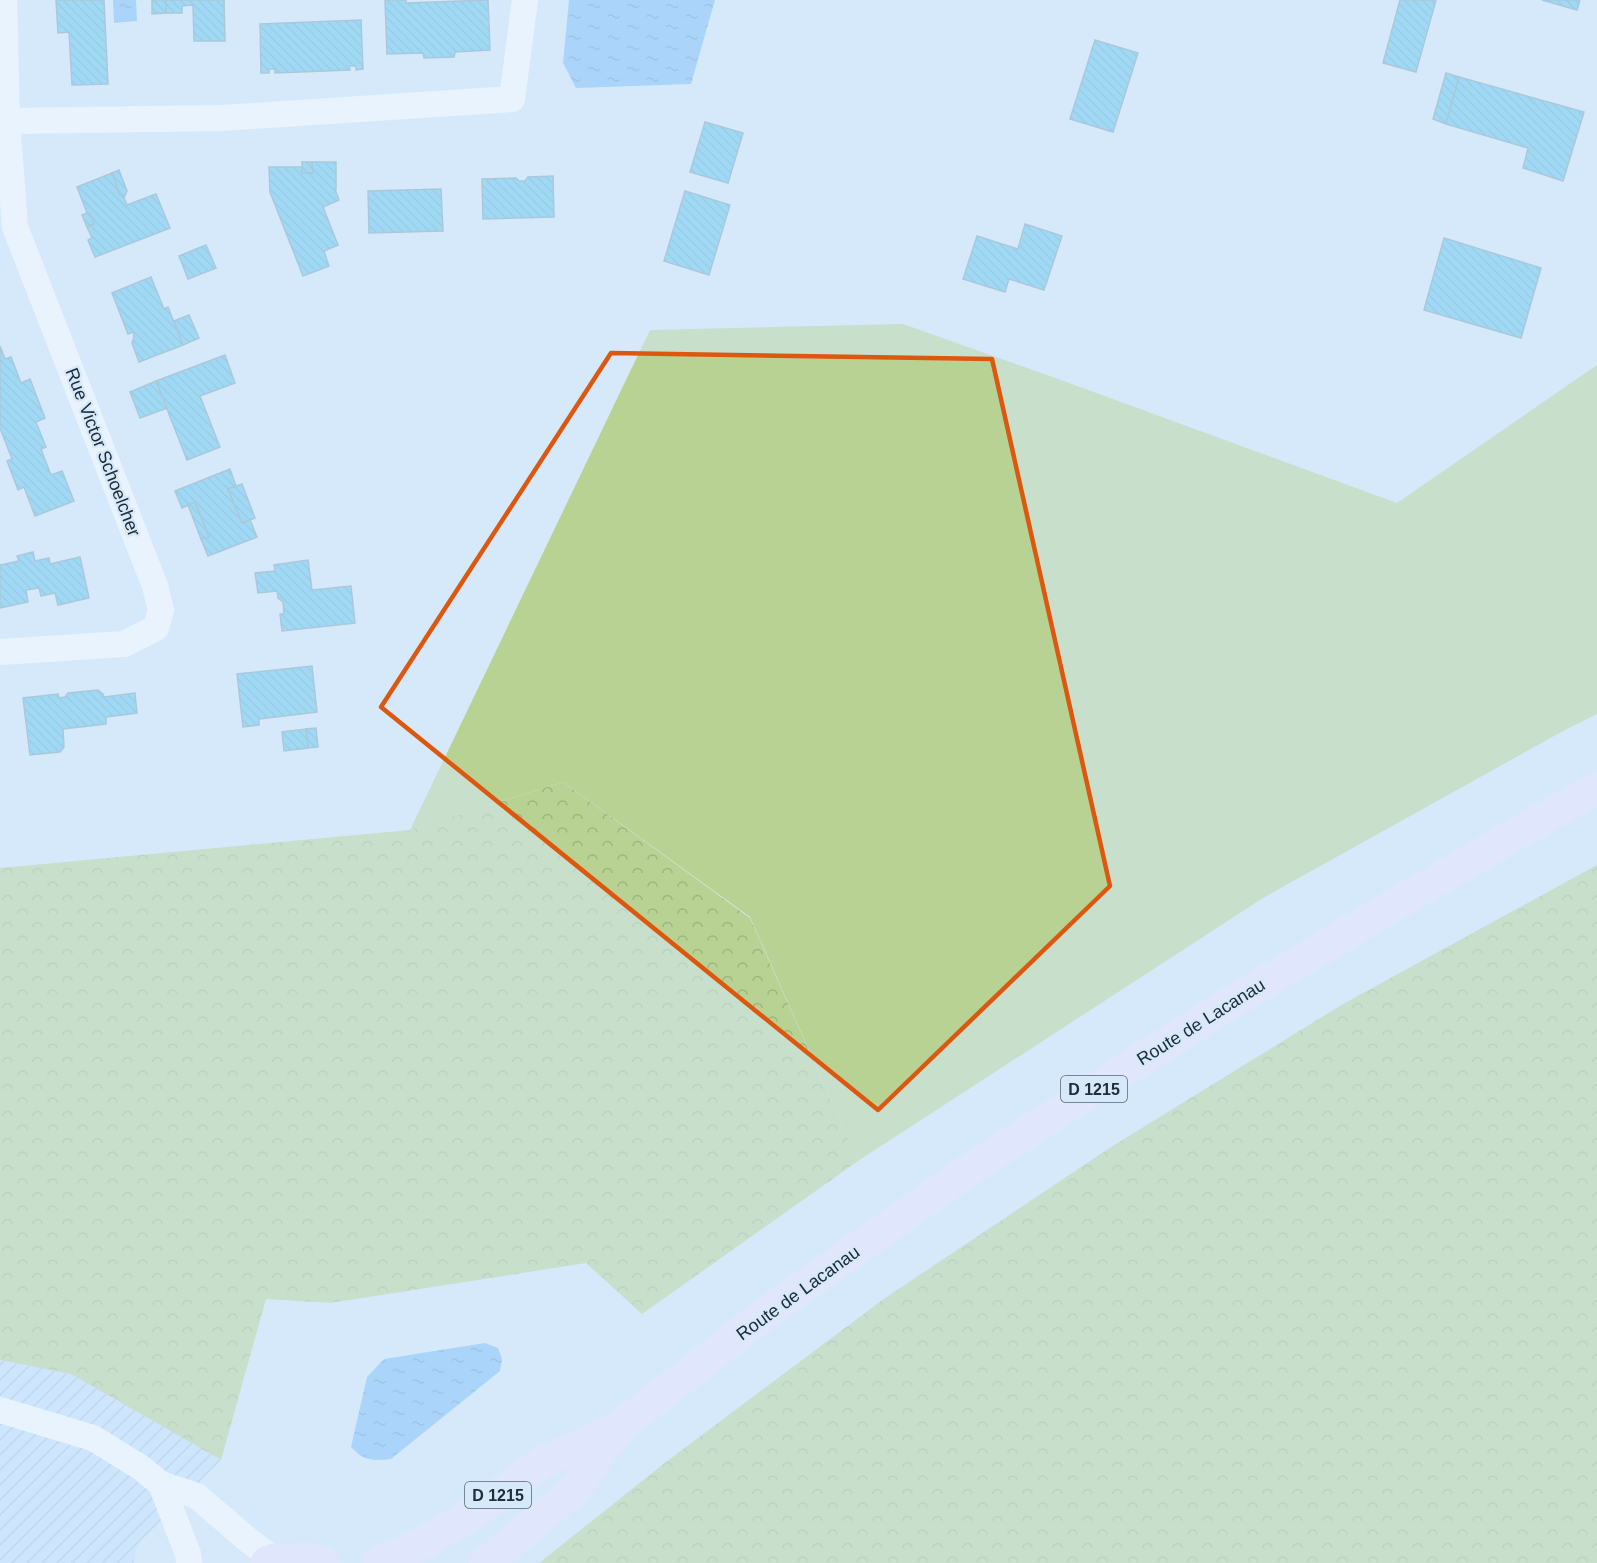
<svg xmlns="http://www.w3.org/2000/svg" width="1597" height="1563" viewBox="0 0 1597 1563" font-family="Arial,sans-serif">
	<defs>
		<pattern id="industrial-furrows" width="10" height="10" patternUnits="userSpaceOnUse" patternTransform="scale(1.5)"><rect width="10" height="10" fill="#c4e2ff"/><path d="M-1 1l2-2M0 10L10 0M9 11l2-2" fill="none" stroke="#a8c2db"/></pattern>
		<pattern id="forest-crowns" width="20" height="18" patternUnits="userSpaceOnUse" patternTransform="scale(1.5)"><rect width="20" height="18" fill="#b8d293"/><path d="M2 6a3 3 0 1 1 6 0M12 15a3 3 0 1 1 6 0" fill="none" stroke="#9eb580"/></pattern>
		<pattern id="water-ripples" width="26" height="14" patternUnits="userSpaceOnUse" patternTransform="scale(1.5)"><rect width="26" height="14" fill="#76baf5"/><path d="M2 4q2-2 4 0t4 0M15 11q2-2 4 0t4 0" fill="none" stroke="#6098c7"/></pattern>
		<pattern id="building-back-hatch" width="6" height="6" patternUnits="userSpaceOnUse" patternTransform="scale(1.5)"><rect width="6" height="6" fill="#60c6ee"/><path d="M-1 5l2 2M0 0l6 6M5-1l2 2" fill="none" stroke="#53aacd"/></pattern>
	</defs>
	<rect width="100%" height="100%" fill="#d6e9fb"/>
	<path fill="url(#industrial-furrows)" d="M 0,1360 L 71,1374 L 221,1460 L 137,1545 L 134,1563 L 0,1563 Z"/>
	<path fill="#b8d293" d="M 903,324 L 1050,376 L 1397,503 L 1597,365 L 1597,714 L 1563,731 L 1263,898 L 858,1161 L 750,917 L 563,782 L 410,830 L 650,330 Z"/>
	<g fill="url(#forest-crowns)">
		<path d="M 563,782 L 750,918 L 858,1161 L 642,1314 L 586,1263 L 330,1303 L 266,1299 L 221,1460 L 71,1374 L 0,1360 L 0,868 L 410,830 Z"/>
		<path d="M 1597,865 L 1597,1563 L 539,1563 L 666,1462 L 885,1298 L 1111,1147 L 1343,1004 Z"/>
	</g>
	<g fill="url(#water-ripples)">
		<path d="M 113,0 L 136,0 L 137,21 L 114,23 Z"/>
		<path d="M 569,0 L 715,0 L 691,84 L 576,88 L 563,63 Z"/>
		<path d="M 485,1343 L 498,1348 L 502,1359 L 500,1371 L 391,1459 C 372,1461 364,1461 351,1447 L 367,1377 L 384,1359 Z"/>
	</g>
	<g fill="url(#building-back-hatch)" stroke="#76a1b3" stroke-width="1.5">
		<path d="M 56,0 L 104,0 L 108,84 L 72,85 L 69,32 L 58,33 Z"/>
		<path d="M 152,0 L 166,0 L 166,13 L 152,14 Z"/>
		<path d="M 166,0 L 224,0 L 225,41 L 194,41 L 193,5 L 182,6 L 182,13 L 166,13 Z"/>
		<path d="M 385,0 L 406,0 L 406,3 L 488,0 L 490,50 L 455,52 L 454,57 L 424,58 L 423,53 L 387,54 Z"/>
		<path d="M 1400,0 L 1436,0 L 1416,72 L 1383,63 Z"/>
		<path d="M 1542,0 L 1580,0 L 1577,10 Z"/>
		<path d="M 361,20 L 363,69 L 356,70 L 356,66 L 349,66 L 350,70 L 275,73 L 275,69 L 269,69 L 269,73 L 261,73 L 260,24 Z"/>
		<path d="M 1095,40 L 1138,53 L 1113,132 L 1070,119 Z"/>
		<path d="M 1446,73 L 1459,77 L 1446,124 L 1433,119 Z"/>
		<path d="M 1459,77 L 1584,112 L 1563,181 L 1523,168 L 1528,148 L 1446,124 Z"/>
		<path d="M 705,122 L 743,133 L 728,183 L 690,172 Z"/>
		<path d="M 302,162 L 312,162 L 313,173 L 302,173 Z"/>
		<path d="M 312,162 L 336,162 L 336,189 L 335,189 L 339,200 L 323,207 L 338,245 L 324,251 L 329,266 L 303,276 L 270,192 L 269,167 L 302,167 L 302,173 L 313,173 Z"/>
		<path d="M 119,170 L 127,191 L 124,198 L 119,194 L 112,173 Z"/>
		<path d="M 112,173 L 119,194 L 124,198 L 127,205 L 156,194 L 170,228 L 95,257 L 88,240 L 92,238 L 87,227 L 94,224 L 91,215 L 87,213 L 77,187 Z"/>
		<path d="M 553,176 L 554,217 L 483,219 L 482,179 L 516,178 L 519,181 L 525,181 L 528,177 Z"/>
		<path d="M 441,189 L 443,231 L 369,233 L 368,191 Z"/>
		<path d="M 685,191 L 730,205 L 709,275 L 664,261 Z"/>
		<path d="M 87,213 L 91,215 L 94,224 L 87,227 L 82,215 Z"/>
		<path d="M 1025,224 L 1062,236 L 1044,290 L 1009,279 L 1005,292 L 963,279 L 977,236 L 1018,249 Z"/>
		<path d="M 1444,238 L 1541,268 L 1521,338 L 1424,310 Z"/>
		<path d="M 206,245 L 216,268 L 188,279 L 179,256 Z"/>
		<path d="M 151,277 L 164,309 L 168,307 L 183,345 L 139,362 L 132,343 L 134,337 L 133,332 L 128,334 L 112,293 Z"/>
		<path d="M 189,315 L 199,338 L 183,345 L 174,321 Z"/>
		<path d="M 0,346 L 5,359 L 11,357 L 21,383 L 30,379 L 45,418 L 36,422 L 46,447 L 41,449 L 51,475 L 62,471 L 74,501 L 35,516 L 24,487 L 18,490 L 7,461 L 12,459 L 0,428 Z"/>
		<path d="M 225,355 L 235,383 L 200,396 L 220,447 L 187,460 L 156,381 Z"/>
		<path d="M 156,381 L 167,408 L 140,418 L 130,392 Z"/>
		<path d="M 230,469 L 236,486 L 228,489 L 242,523 L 250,520 L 257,537 L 208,556 L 201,539 L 209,537 L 195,502 L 182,508 L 175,491 Z"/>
		<path d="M 242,484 L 255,518 L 242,523 L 228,489 Z"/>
		<path d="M 195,502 L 209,537 L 201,539 L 188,505 Z"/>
		<path d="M 33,552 L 35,561 L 49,558 L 50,564 L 80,557 L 89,598 L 58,605 L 55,593 L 41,596 L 39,588 L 26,590 L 28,602 L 0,608 L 0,565 L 19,561 L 17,556 Z"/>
		<path d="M 308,560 L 312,590 L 351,586 L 355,623 L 282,631 L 280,614 L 284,614 L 283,602 L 278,598 L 277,591 L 258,593 L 255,573 L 275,571 L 274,565 Z"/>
		<path d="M 312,666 L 317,712 L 259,719 L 259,725 L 243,727 L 237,674 Z"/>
		<path d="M 98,690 L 103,694 L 104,697 L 135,693 L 137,713 L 106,717 L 106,724 L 63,729 L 64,747 L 60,752 L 30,755 L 23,698 L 58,694 L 59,698 L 65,697 L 68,693 Z"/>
		<path d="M 316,728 L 318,747 L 308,748 L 306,729 Z"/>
		<path d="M 306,729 L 308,748 L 284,751 L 282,732 Z"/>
	</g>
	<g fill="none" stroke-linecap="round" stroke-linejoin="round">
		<g stroke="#fff" stroke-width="26">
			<path d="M 4,0 L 7,121"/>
			<path d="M 0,652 L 124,644 L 156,628 L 161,610 L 155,586 L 15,227 L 7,121 L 222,118 L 512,99 L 525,0"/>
			<path d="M 0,1410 L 93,1438 L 140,1467 L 161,1484 L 197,1496 L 248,1540 L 275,1560"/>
			<path d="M 161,1484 L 188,1554 L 189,1563"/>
		</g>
		<g stroke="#ede2fa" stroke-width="33">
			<path d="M 267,1563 L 275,1560 L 308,1559 L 323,1563"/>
			<path d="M 380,1563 L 425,1542 L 472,1514 L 541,1463 L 617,1429 L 766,1313 L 969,1170 L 1096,1088 L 1235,1000 L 1389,908 L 1549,815 L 1597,789"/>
			<path d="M 486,1563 L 576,1488 L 616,1430"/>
		</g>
	</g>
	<path d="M0 0H1597V1563H0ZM 611,353 L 992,359 L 1110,886 L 878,1110 L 381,707 Z" fill="#d6e9fb" fill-opacity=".55" fill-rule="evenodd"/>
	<path fill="none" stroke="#de570e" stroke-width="4.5" stroke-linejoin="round" d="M 611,353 L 992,359 L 1110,886 L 878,1110 L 381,707 Z"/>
	<g text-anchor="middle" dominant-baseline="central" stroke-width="4.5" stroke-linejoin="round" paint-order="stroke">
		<g fill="#d6e9fb" stroke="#576572" stroke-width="1.5">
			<rect x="1061" y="1076" width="66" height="26" rx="4.5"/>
			<rect x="465" y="1482" width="66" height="26" rx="4.5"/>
		</g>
		<g font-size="16" font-weight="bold" fill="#202d38">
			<text x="1094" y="1089">D 1215</text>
			<text x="498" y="1495">D 1215</text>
		</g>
		<g font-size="18" fill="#202d38" stroke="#d6e9fb">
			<text transform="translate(103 452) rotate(69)">Rue Victor Schoelcher</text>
			<text transform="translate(1201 1022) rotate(-32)">Route de Lacanau</text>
			<text transform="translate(798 1293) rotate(-36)">Route de Lacanau</text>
		</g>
	</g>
</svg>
